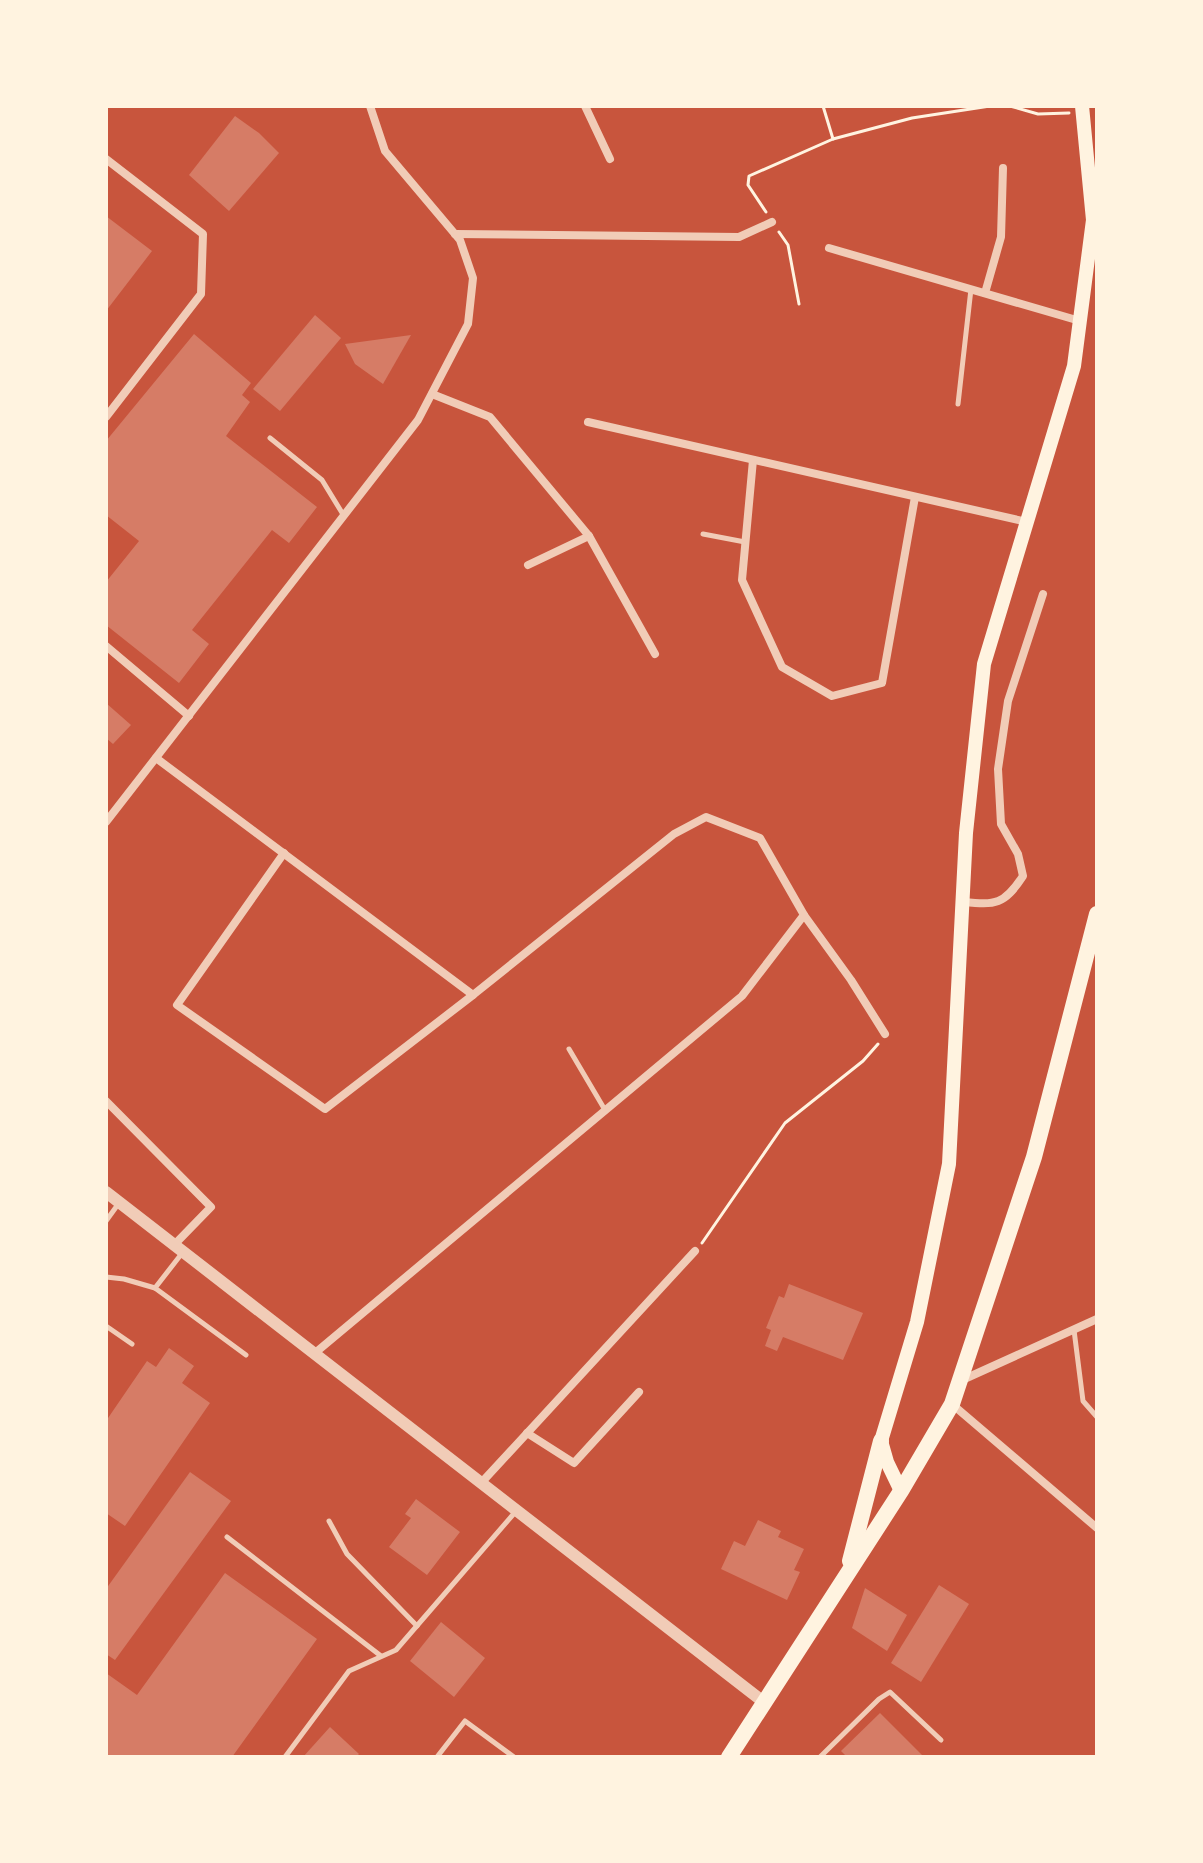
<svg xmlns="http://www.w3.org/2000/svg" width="1203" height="1863" viewBox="0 0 1203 1863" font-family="Montserrat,sans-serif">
	<rect width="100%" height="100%" fill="#c8553d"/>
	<g fill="#d67c66">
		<path d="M 235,116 L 259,133 L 279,153 L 229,211 L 189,175 Z"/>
		<path d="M 106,216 L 152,251 L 106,311 Z"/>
		<path d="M 315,315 L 341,338 L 280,411 L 253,389 Z"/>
		<path d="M 194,334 L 251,383 L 242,395 L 250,402 L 226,436 L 317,507 L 289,543 L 272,530 L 192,630 L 209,644 L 179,683 L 106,625 L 106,582 L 139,541 L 106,515 L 106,441 Z"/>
		<path d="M 411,335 L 383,384 L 355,364 L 345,344 Z"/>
		<path d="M 106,703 L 131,725 L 113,744 L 106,738 Z"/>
		<path d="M 789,1284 L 863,1313 L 843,1360 L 783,1337 L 777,1351 L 765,1346 L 771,1330 L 766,1328 L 779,1296 L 784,1298 Z"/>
		<path d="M 169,1348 L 194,1366 L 182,1383 L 210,1403 L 125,1526 L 106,1513 L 106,1421 L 147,1361 L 156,1367 Z"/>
		<path d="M 190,1472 L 231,1501 L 115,1660 L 106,1654 L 106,1589 Z"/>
		<path d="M 416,1499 L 460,1532 L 427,1575 L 389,1547 L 411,1518 L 405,1514 Z"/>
		<path d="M 758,1520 L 781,1531 L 778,1537 L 804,1549 L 794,1570 L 800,1572 L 787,1600 L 721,1569 L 734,1541 L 745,1546 Z"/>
		<path d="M 225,1573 L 317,1639 L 232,1757 L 106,1757 L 106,1673 L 137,1695 Z"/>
		<path d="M 939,1585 L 969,1604 L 921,1682 L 891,1663 Z"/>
		<path d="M 865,1588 L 907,1615 L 887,1651 L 852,1628 Z"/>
		<path d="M 441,1622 L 485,1658 L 454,1697 L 410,1661 Z"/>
		<path d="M 880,1713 L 924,1757 L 847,1757 L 841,1751 Z"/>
		<path d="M 330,1727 L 359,1754 L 356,1757 L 303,1757 Z"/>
	</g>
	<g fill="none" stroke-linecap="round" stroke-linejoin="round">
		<g stroke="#fff3e0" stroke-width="3">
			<path d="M 823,106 L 833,139"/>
			<path d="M 1010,106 L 1038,114 L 1069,113"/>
			<path d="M 766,212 L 748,185 L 749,176 L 833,139 L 912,118 L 990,106"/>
			<path d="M 779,232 L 788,245 L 799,304"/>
			<path d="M 702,1243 L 785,1123 L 863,1061 L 878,1044"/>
		</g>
		<g stroke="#f1ccb7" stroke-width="5">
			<path d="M 958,404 L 971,289"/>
			<path d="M 270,438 L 322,480 L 344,516"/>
			<path d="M 703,534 L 745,542"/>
			<path d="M 569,1049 L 605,1110"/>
			<path d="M 106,1221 L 119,1203"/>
			<path d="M 183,1252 L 155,1288 L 246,1355"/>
			<path d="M 106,1277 L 124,1279 L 155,1288"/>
			<path d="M 106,1326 L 132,1344"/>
			<path d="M 1074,1330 L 1083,1401 L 1097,1417"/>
			<path d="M 329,1521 L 347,1554 L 417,1626"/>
			<path d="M 227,1537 L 381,1656"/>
			<path d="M 285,1757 L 349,1671 L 396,1650 L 517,1510"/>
			<path d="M 437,1757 L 465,1721 L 514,1757"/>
			<path d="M 820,1757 L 879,1699 L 890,1692 L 941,1740"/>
		</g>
		<g stroke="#f1ccb7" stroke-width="8">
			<path d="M 585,106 L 610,159"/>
			<path d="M 106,159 L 203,234 L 201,294 L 106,417"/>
			<path d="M 455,234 L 739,237 L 772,222"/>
			<path d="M 829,248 L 1080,321"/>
			<path d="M 985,293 L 1001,237 L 1003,168"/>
			<path d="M 432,394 L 490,417 L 589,536 L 655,654"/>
			<path d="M 588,422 L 1027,522"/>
			<path d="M 753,460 L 742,580 L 782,667 L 832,696 L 882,683 L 915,497"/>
			<path d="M 528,565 L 589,536"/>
			<path d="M 106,646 L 189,716"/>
			<path d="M 156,758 L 473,995 L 674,834 L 706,817 L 760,838 L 804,915 L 742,996 L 315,1353"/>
			<path d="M 106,822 L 418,420 L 468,324 L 473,278 L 460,240 L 385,151 L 370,106"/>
			<path d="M 284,853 L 177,1005 L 325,1109 L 473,995"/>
			<path d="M 963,902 C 996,905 1004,905 1023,876 L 1018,854 L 1001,824 L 998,769 L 1008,701 L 1043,594"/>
			<path d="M 804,915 L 851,980 L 885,1034"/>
			<path d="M 106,1101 L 211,1207 L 174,1245"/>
			<path d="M 960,1381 L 1097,1319"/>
			<path d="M 953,1405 L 1097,1528"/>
			<path d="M 527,1433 L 574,1463 L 639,1392"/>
			<path d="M 482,1482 L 695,1251"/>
		</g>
		<path stroke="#f1ccb7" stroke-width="12" d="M 106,1192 L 765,1703"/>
		<path stroke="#fff3e0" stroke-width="14" d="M 901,1491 L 887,1462 L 881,1441 L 917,1322 L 949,1164 L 966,833 L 984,664 L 1074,366 L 1093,220 L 1082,106"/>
		<g stroke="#fff3e0" stroke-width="16">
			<path d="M 850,1561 L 881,1441"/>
			<path d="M 729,1757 L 901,1491 L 952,1404 L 1034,1157 L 1097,914"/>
		</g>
	</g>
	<rect width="1203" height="1863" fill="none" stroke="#fff3e0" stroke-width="216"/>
</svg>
